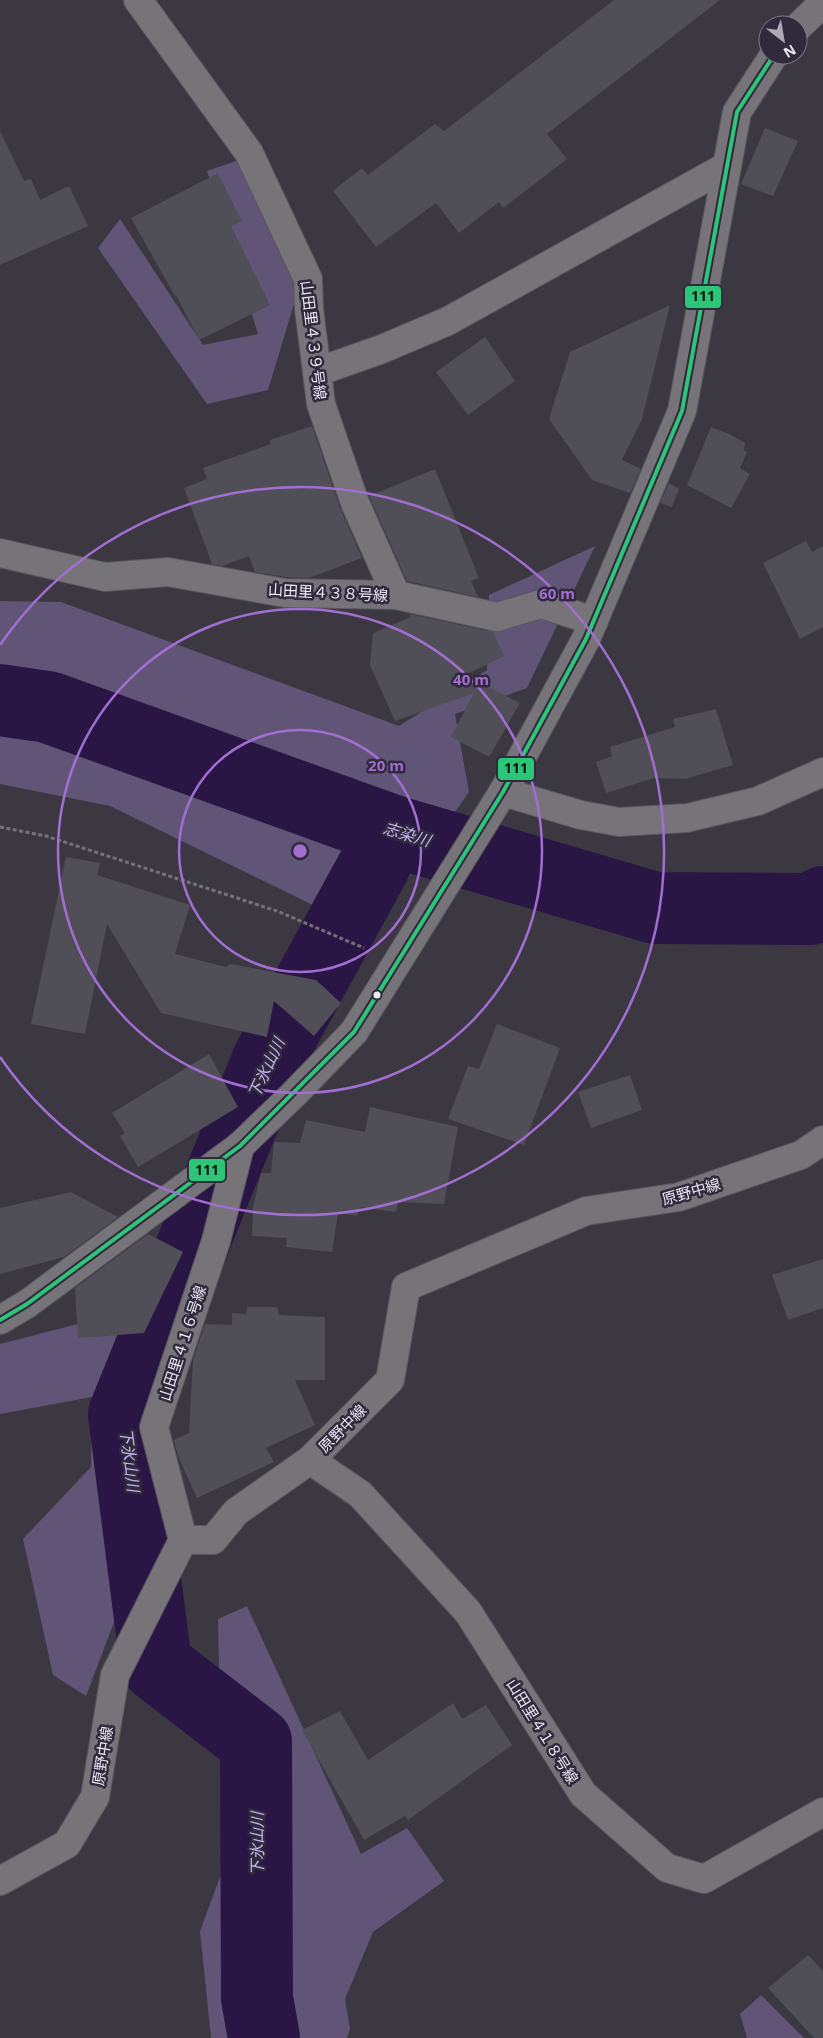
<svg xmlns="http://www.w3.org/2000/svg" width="823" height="2038" viewBox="0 0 823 2038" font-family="'Open Sans','Noto Sans JP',sans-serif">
	<rect width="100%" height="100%" fill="#3b3842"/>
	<g fill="#605577">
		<path d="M 259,153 L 298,291 L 268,390 L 207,404 L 98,248 L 120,219 L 203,345 L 258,334 L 207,171 Z"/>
		<path d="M 595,546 L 527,688 L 455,714 L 469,792 L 370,933 L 110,806 L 0,784 L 0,601 L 61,602 L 399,726 L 487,670 L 489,595 Z"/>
		<path d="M 148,1306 L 143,1472 L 130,1580 L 86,1696 L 53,1675 L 23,1539 L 91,1467 L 92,1397 L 0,1414 L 0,1344 Z"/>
		<path d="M 247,1606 L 361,1854 L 407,1828 L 444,1881 L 373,1932 L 345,1999 L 350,2029 L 347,2038 L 211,2038 L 200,1931 L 223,1869 L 218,1619 Z"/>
		<path d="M 761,1995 L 804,2038 L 747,2038 L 740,2014 Z"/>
	</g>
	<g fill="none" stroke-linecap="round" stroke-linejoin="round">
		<g stroke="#291644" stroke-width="72">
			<path d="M 0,700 L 48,707 L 393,831 L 655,908 L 811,909 L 823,902"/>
			<path d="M 264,2038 L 257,1998 L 256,1742 L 156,1665 L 124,1414 L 268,1060 L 393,831"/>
		</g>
	</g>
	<g fill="#504e56">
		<path d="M 614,0 L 720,0 L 547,134 L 567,159 L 503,208 L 499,202 L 459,233 L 436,203 L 376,247 L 333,191 L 362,168 L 368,175 L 435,124 L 444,131 Z"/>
		<path d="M 765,128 L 798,141 L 773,196 L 741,184 Z"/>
		<path d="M 0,131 L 24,181 L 31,179 L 40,200 L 69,186 L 88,226 L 0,265 Z"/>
		<path d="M 218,173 L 242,221 L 231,226 L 270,305 L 199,340 L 176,295 L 175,296 L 131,218 Z"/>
		<path d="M 670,305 L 642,419 L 622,460 L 641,469 L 630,493 L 592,480 L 549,419 L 570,352 Z"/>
		<path d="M 485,337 L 515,381 L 468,415 L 436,372 Z"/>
		<path d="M 312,426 L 340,508 L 362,558 L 309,578 L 287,577 L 255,572 L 249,556 L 222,566 L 212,564 L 184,488 L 207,479 L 203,468 L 271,444 L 270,440 Z"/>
		<path d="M 711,427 L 729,434 L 745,443 L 744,450 L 747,452 L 740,468 L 750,474 L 731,508 L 687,485 Z"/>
		<path d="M 435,469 L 479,578 L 471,581 L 478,597 L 407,581 L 369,496 Z"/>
		<path d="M 669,483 L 679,489 L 672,507 L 660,503 Z"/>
		<path d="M 806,541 L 812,552 L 823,546 L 823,627 L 800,639 L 763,563 Z"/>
		<path d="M 409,614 L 493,632 L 504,656 L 465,675 L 520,703 L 489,757 L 451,737 L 474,693 L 395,721 L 370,665 L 373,633 L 411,617 Z"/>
		<path d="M 716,709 L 733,765 L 685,779 L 654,778 L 606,793 L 596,762 L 612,756 L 610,747 L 675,727 L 673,719 Z"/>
		<path d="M 66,857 L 100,863 L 97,875 L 190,905 L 175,954 L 226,967 L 230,964 L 316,980 L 341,1003 L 314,1036 L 274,1001 L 267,1037 L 161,1013 L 107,924 L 85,1034 L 31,1024 Z"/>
		<path d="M 497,1024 L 560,1048 L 524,1145 L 448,1119 L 468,1066 L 479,1069 Z"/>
		<path d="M 209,1054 L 238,1107 L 138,1167 L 120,1136 L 125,1133 L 112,1113 Z"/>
		<path d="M 630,1075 L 642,1110 L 591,1128 L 578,1092 Z"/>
		<path d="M 370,1107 L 458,1127 L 444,1204 L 398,1202 L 396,1212 L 361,1207 L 357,1216 L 338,1213 L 332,1252 L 286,1247 L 287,1238 L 252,1236 L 253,1208 L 261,1173 L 271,1173 L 274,1142 L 300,1143 L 306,1120 L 365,1132 Z"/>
		<path d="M 71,1192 L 118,1217 L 64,1257 L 0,1274 L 0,1208 Z"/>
		<path d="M 148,1234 L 183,1252 L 144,1333 L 78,1338 L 75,1288 Z"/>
		<path d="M 823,1259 L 823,1308 L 788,1320 L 772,1275 Z"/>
		<path d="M 247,1307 L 277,1307 L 279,1315 L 325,1317 L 325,1380 L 295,1380 L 315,1425 L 266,1448 L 274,1462 L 197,1498 L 178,1456 L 174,1440 L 189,1433 L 193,1360 L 205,1324 L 232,1325 L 232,1313 L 246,1314 Z"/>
		<path d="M 453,1703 L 462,1719 L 486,1705 L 512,1745 L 408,1820 L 405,1816 L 364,1840 L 302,1730 L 340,1711 L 368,1760 Z"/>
		<path d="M 808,1955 L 823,1971 L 823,2038 L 814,2038 L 768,1988 Z"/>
	</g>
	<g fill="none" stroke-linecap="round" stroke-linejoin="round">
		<g stroke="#58555e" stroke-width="30">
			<g id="minor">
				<path d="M 138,0 L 249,153 L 308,279 L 309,309 L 321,404 L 355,503 L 396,595"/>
				<path d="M 798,27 L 823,3"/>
				<path d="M 317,372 L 382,349 L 448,321 L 727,166"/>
				<path d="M 0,553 L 105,577 L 168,572 L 285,593 L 396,595 L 497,617 L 541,604 L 594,621"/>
				<path d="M 503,792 L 581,815 L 619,822 L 687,818 L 758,801 L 823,772"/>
				<path d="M 0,1320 L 27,1304 L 240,1146 L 293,1095 L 354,1032 L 503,792 L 586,639 L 682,411 L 737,112 L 774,55"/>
				<path d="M 310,1460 L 360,1494 L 468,1612 L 583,1794 L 667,1868 L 704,1879 L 823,1812"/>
				<path d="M 183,1540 L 154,1427 L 216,1241 L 240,1146"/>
				<path d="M 0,1881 L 67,1844 L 95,1797 L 115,1675 L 183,1540 L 213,1540 L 236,1512 L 310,1460 L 390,1380 L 406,1287 L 586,1211 L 679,1197 L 801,1155 L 823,1140"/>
			</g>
		</g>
		<path stroke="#747278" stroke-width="3" stroke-dasharray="4 2.5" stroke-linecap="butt" d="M 0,827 L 46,836 L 277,911 L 364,948"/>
		<use href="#minor" stroke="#767479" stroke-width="28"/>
		<g stroke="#2f2a3c" stroke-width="8">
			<path id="bus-1" d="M 0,1320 L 27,1304 L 240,1146 L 354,1032 L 503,792 L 586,639 L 682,411 L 737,112 L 774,55"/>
		</g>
		<use href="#bus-1" stroke="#2dc577" stroke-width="4"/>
	</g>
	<g fill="none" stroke="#a26ed2" stroke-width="2.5">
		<circle cx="300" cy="851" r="121"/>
		<circle cx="300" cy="851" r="242"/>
		<path d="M0 645A364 364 0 1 1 0 1057"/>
	</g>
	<circle fill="#ebe8f4" stroke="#2f2a3c" stroke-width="2" cx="377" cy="995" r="4.5"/>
	<g text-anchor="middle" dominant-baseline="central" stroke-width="5" stroke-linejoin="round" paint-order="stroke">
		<g font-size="15" fill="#ebe8f4" stroke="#2f2a3c">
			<text transform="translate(314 340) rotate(83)">山田里４３９号線</text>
			<text transform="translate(328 592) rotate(3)">山田里４３８号線</text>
			<text transform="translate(691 1191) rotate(-16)">原野中線</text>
			<text transform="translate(182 1343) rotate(-72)">山田里４１６号線</text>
			<text transform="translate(342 1428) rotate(-45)">原野中線</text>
			<text transform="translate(543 1731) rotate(58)">山田里４１８号線</text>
			<text transform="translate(102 1756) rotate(-81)">原野中線</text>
		</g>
		<g font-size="16" font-style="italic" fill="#c8b3f5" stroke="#2f2a3c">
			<text transform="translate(407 834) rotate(17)">志染川</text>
			<text transform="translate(266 1068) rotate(-65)">下氷山川</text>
			<text transform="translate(130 1460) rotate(83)">下氷山川</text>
			<text transform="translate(257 1844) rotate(-90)">下氷山川</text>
		</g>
	</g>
	<circle cx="300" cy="851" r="8" fill="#a26ed2" stroke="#2f2a3c" stroke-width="2.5"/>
	<g font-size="15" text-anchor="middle" font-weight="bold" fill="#a26ed2" stroke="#2f2a3c" stroke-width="5" stroke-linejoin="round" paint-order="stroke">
		<text x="557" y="599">60 m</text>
		<text x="471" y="685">40 m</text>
		<text x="386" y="771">20 m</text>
	</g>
	<g stroke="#2f2a3c" stroke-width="2">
		<rect x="684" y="285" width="38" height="24" rx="5" fill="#2dc577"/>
		<rect x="497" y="757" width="38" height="24" rx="5" fill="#2dc577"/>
		<rect x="188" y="1158" width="38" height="24" rx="5" fill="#2dc577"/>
	</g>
	<g font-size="14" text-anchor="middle" font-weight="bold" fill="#111">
		<text x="703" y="301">111</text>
		<text x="516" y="773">111</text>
		<text x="207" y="1175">111</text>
	</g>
	<g transform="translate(783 40) rotate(149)"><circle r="24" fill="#2f2a3c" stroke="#7a7686"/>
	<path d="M0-4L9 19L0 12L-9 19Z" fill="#adaab6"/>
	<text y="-8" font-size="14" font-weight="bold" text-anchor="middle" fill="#ebe8f4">N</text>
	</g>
</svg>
